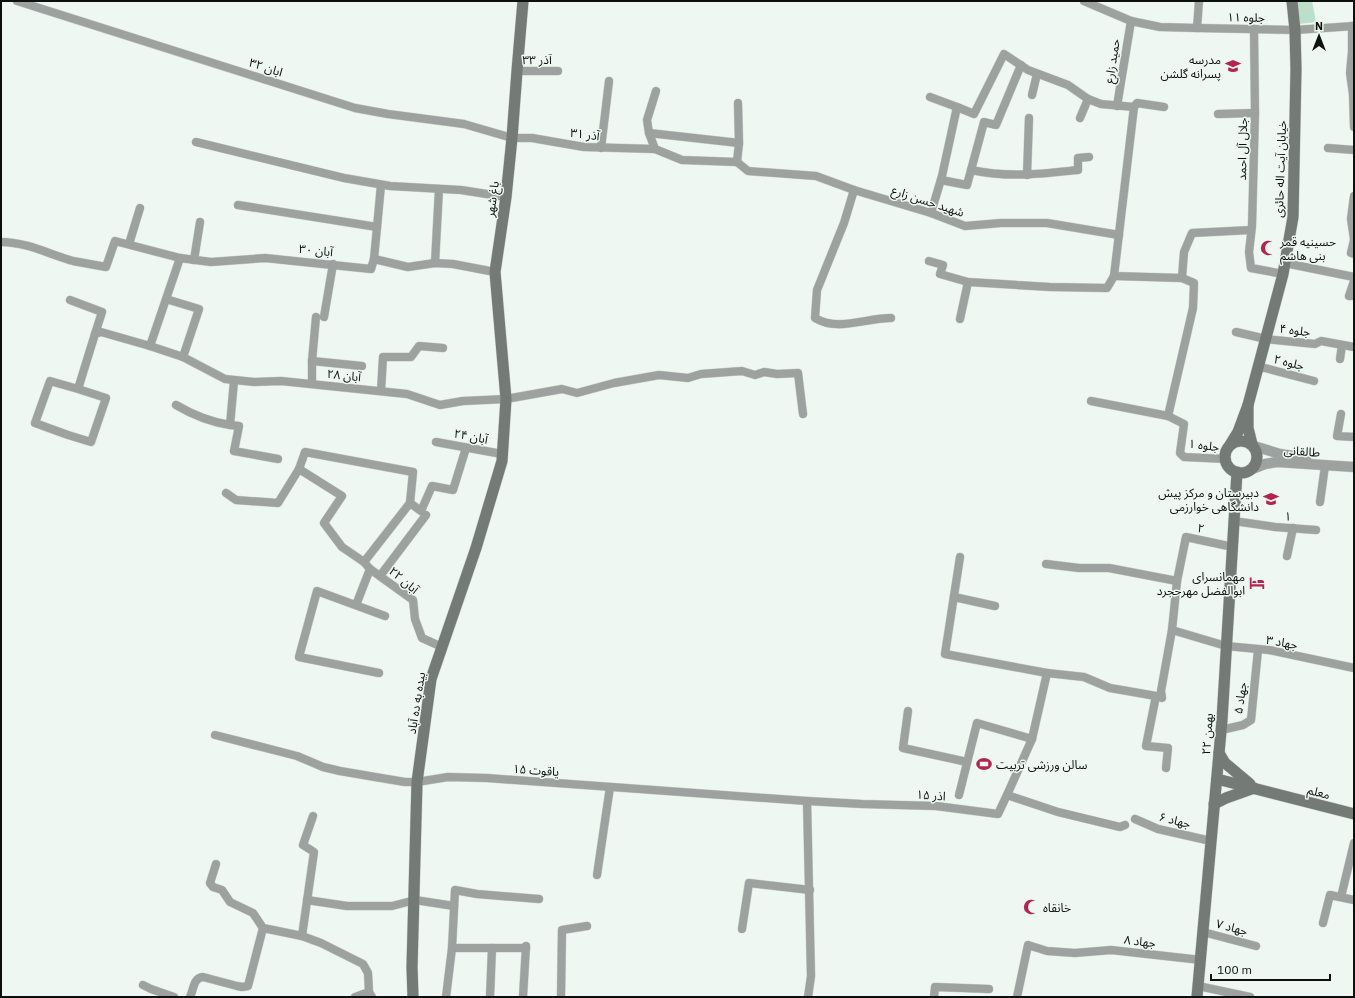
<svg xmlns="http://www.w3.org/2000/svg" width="1355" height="998" viewBox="0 0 1355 998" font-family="'IBM Plex Sans','Noto Sans Arabic',sans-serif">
	<rect width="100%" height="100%" fill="#eef7f1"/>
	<path fill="#bbdfc8" d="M 1297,1 L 1312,1 L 1316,22 L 1299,24 Z"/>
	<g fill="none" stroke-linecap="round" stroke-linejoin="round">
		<g stroke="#cad2cd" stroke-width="9">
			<g id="minor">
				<path d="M 17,1 L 355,108 L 388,114 L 464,124 L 512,138 L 532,138 L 584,147 L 655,149"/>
				<path d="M 1084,1 L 1131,21"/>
				<path d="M 1352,26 L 1352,52 L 1350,73 L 1353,94 L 1354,127"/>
				<path d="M 1197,28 L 1199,1"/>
				<path d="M 1254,29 L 1255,113 L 1252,226 L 1249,252 L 1251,268 L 1283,274"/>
				<path d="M 517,71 L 558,71"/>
				<path d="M 656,91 L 647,120 L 649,133 L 655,149 L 682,160 L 737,162"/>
				<path d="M 1032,95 L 1037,74"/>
				<path d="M 930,97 L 957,107"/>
				<path d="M 1117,106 L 1131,21 L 1160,27 L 1197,28 L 1295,30 L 1354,26"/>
				<path d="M 1134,107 L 1114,276 L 1182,278 L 1184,252 L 1192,233 L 1251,230"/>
				<path d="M 1218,114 L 1255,113"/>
				<path d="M 1080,118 L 1088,99"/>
				<path d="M 649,133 L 739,143"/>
				<path d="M 196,142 L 344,178 L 390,186 L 461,190 L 506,197"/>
				<path d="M 601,148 L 609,81"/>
				<path d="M 1328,148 L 1354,150"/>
				<path d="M 737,162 L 748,171 L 816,176 L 854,190 L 931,213 L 965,226 L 1001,223 L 1047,223 L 1119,235"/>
				<path d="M 737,162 L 739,143 L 738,103"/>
				<path d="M 971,170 C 1010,178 1039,174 1078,170 L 1078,158 L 1089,157"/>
				<path d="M 1027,175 L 1029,118"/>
				<path d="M 941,180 L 967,185 L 984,122 L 996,125 L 1021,65"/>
				<path d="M 854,190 L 844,223 L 817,290 L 815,318 C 838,332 865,318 891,318"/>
				<path d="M 1354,196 L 1351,219 L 1354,239"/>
				<path d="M 238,205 L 377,227"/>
				<path d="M 931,213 L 942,176 L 957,107 L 974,114 L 1004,54 L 1028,70 L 1068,85 L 1088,99 L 1101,104 L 1134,107 L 1137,103 L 1164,107"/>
				<path d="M 1354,240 L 1351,253 L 1354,254"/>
				<path d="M 1,242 C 26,242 49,254 73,261 C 84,263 95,265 106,267 L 115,241 L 180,258 L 211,262 L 265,258 L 371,269 L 374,259 L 408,267 L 435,263 L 453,264 L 495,272"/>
				<path d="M 129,244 L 140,208"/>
				<path d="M 374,259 L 381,185"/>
				<path d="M 194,260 L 200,222"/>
				<path d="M 929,261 L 943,265 L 940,274 L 968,282"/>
				<path d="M 435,263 L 439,189"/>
				<path d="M 1285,263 L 1354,277"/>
				<path d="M 1354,281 L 1349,296 L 1352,296 L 1354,290"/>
				<path d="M 166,299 L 199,309 L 183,357 L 150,346 L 180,258"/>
				<path d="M 70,300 L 102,312 L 95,334"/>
				<path d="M 324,317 L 333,264"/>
				<path d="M 960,319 L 968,282 L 1050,287 L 1107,288 L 1114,276"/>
				<path d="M 1236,332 L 1266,339 L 1315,344 L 1321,341 L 1354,347"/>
				<path d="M 183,357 L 225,379 L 254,382 L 281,381 L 407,394 L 440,405 L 463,401 L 506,399 L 562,389 L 577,393 L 614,383 L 659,375 L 688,378 L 701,374 L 742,371 L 755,375 L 764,372 L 777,374 L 798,373 L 803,414"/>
				<path d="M 1340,359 L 1342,345"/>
				<path d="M 312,361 L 362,366"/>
				<path d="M 1257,368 L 1265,368 L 1314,381"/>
				<path d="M 234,381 L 230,425 L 239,426 L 234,451 L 278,459"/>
				<path d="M 312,384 L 312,361 L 316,317"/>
				<path d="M 78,389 L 106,398 L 91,442 L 68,435 L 35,423 L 50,381 L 78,389 L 95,334 L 101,332 L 150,346"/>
				<path d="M 381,391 L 383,357 L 411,357 L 419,346 L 443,348"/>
				<path d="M 1091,401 L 1168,416 L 1184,424 L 1180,453 L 1184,457 L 1226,459"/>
				<path d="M 176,405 C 193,415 210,422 230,425"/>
				<path d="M 1341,414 L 1337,436 L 1354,437"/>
				<path d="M 1168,416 L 1193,308 L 1194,283 L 1182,278"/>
				<path d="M 436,442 L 502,454"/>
				<path d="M 299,469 L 342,496 L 324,523 L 342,547 L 364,562"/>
				<path d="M 226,493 L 236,500 L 278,503 L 299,469 L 305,452 L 413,472 L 410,503"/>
				<path d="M 1320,502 L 1325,466"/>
				<path d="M 1234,521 L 1275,527 L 1316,530"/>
				<path d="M 1287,556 L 1293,528"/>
				<path d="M 960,557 L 945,654 L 1047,673 L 1084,677 L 1110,688 L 1156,696"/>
				<path d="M 1046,564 L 1079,568 L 1109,568 L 1177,581"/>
				<path d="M 370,569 L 413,600 L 415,619 L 422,638 L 442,647"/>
				<path d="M 380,576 L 426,515"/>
				<path d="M 954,597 L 995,606"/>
				<path d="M 356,605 L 370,569 L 364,562 L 410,503 L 421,511 L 432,486 L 453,490 L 466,448"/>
				<path d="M 1172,630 L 1226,646 L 1269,650 L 1354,668"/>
				<path d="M 379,673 L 299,657 L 317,591 L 385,616"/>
				<path d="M 908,711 L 903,748 L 967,762"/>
				<path d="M 1221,730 L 1243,725 L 1251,720 L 1258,650"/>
				<path d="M 215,735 L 297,756 L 323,767 L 340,771 L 375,777 L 405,782 L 417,782 L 448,777 L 487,778 L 807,801 L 862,804 L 936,806 L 998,814 L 1007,795"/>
				<path d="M 1032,739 L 1007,795 L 1058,812 L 1120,827 L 1125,825"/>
				<path d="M 1166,768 L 1168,748 L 1146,746 L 1156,696 L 1162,698 L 1161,691 L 1172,630 L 1177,581 L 1186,537 L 1233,547"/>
				<path d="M 959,795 L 977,723 L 1032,739 L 1047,673"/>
				<path d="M 807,801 L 811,976 L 808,997"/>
				<path d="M 1135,819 L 1158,829 L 1211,841"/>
				<path d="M 216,864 L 210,883 L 213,887 L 222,890 L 230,902 L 253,913 L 263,928 L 302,936 L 321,943 L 363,964 L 368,973 L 369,992 L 372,997"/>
				<path d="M 597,875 L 610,787"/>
				<path d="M 1341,897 L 1354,843"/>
				<path d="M 307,900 L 347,906 L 392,906 L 415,900 L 454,906"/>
				<path d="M 1323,923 L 1330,895 L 1354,900"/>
				<path d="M 742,929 L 749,883 L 810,890"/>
				<path d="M 1203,932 L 1256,946"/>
				<path d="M 302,936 L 314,852 L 303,845 L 313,816"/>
				<path d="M 452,948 L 492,948"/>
				<path d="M 143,985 L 151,989 L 174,997"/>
				<path d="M 1198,986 L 1250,997"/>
				<path d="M 190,997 C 194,989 193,978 203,977 L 237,986 L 242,987 L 248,986 L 263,928"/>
				<path d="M 355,997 L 369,992"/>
				<path d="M 446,997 L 452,948 L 455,890 L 477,894 L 539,899"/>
				<path d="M 490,997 L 492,948 L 526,948"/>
				<path d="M 523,997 L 526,946"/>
				<path d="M 561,997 L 562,930 L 587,926"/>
				<path d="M 934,997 L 935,987 L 989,989"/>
				<path d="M 1017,997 L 1028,945 L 1047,951 L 1075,953 L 1111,950 L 1201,960"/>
			</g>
		</g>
		<g stroke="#cad2cd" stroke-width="11">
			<g id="tertiary">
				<path d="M 1254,446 L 1280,454 L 1306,458"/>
				<path d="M 1250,470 L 1265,464 L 1277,462 L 1354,467"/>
			</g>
		</g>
		<g stroke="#cad2cd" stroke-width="12">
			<g id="secondary">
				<path d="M 1248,405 L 1283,274 L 1293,217 L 1296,69 L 1295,30 L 1292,1"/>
				<circle cx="1241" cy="457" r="16"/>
				<path d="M 1230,445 L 1238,432 L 1248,405 L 1248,428 L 1252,444"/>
				<path d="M 1219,753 L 1225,763 L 1250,784"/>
				<path d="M 1217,779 L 1354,814"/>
				<path d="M 1214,804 L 1226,798 L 1254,788"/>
				<path d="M 413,997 L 412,967 L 417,782 L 431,679 L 476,548 L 502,461 L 506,399 L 495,272 L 506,197 L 512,138 L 517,71 L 523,1"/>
				<path d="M 1197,997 L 1222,720 L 1237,472"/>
			</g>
		</g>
		<use href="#minor" stroke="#9da19f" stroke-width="8"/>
		<use href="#tertiary" stroke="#9da19f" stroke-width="10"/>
		<use href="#secondary" stroke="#747a76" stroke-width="11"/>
	</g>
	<defs>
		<g id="school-bare" transform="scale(1.2)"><path d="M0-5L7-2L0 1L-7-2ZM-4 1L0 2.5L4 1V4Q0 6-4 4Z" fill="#b32353" stroke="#eef7f1" stroke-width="2.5" paint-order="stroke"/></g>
		<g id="mosque-bare" transform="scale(1.2)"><path d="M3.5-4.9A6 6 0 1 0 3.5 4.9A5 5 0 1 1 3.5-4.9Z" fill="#b32353" stroke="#eef7f1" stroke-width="2.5" paint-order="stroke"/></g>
		<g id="hotel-bare" transform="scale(1.2)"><path d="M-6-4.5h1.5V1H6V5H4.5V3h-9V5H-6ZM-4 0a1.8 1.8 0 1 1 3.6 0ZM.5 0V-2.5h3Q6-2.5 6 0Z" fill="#b32353" stroke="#eef7f1" stroke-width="2.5" paint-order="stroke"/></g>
		<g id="stadium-bare" transform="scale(1.2)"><path d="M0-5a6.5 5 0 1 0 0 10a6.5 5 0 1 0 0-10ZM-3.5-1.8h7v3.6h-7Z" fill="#b32353" stroke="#eef7f1" stroke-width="2.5" paint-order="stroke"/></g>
	</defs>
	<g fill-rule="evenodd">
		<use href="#school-bare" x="1233" y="66"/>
		<use href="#mosque-bare" x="1268" y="248"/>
		<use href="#school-bare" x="1271" y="499"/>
		<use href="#hotel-bare" x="1257" y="583"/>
		<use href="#stadium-bare" x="984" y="764"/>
		<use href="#mosque-bare" x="1031" y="907"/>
	</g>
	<g text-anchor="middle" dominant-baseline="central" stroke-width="3" stroke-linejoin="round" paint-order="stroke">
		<g font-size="12" fill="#0d100e" stroke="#eef7f1">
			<text transform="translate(1246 17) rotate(1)">جلوه ۱۱</text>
			<text x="537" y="59">آذر ۳۳</text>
			<text transform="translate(1112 61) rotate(-81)">حمید زارع</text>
			<text transform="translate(266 67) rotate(18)">ابان ۳۲</text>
			<text transform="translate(585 134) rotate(7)">آذر ۳۱</text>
			<text transform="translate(1242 149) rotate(-89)">جلال آل احمد</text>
			<text transform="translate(1280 169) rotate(-88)">خیابان آیت اله حائری</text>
			<text transform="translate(492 199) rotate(-82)">باغ شهر</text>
			<text transform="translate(928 201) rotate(18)">شهید حسن زارع</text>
			<text transform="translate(316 250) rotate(6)">آبان ۳۰</text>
			<text transform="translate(1295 330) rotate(7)">جلوه ۴</text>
			<text transform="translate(1289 362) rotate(14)">جلوه ۲</text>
			<text transform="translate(344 375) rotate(6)">آبان ۲۸</text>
			<text transform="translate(471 436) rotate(11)">آبان ۲۴</text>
			<text transform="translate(1204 445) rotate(7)">جلوه ۱</text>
			<text transform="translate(1302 451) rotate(4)">طالقانی</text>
			<text transform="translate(1288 516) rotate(3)">۱</text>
			<text transform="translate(1201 528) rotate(11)">۲</text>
			<text transform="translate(404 580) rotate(40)">آبان ۲۲</text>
			<text transform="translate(1282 642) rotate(10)">جهاد ۳</text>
			<text transform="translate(1240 698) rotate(-81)">جهاد ۵</text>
			<text transform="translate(416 703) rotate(-81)">بیده به ده آباد</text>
			<text transform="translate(1207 734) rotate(-86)">۲۲ بهمن</text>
			<text transform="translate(536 770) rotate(4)">یاقوت ۱۵</text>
			<text transform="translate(1319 792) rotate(15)">معلم</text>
			<text transform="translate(931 795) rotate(4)">اذر ۱۵</text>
			<text transform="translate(1175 820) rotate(14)">جهاد ۶</text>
			<text transform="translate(1232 927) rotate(15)">جهاد ۷</text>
			<text transform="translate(1140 941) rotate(7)">جهاد ۸</text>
		</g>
		<g font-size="12" fill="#0d100e" stroke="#eef7f1" text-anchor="end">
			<text x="1221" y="59">مدرسه<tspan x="1221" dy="14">پسرانه گلشن</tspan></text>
			<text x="1280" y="241" text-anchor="start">حسینیه قمر<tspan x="1280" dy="14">بنی هاشم</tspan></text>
			<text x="1259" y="492">دبیرستان و مرکز پیش<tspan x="1259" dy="14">دانشگاهی خوارزمی</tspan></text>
			<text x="1245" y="576">مهمانسرای<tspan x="1245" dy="14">ابوالفضل مهرحجرد</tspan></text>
			<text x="996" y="764" text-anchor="start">سالن ورزشی تربیت</text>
			<text x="1043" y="907" text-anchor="start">خانقاه</text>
		</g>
	</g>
	<rect width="1355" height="998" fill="none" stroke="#0d100e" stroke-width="4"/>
	<g transform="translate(1319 36)" stroke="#eef7f1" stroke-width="3" paint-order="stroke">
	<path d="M0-3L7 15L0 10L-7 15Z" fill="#0d100e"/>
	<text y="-6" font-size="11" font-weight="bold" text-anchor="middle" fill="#0d100e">N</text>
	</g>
	<path d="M1211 974v6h119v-6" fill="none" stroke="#0d100e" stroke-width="2"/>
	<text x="1217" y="974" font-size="12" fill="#0d100e" stroke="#eef7f1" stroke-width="3" paint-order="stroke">100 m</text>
</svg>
